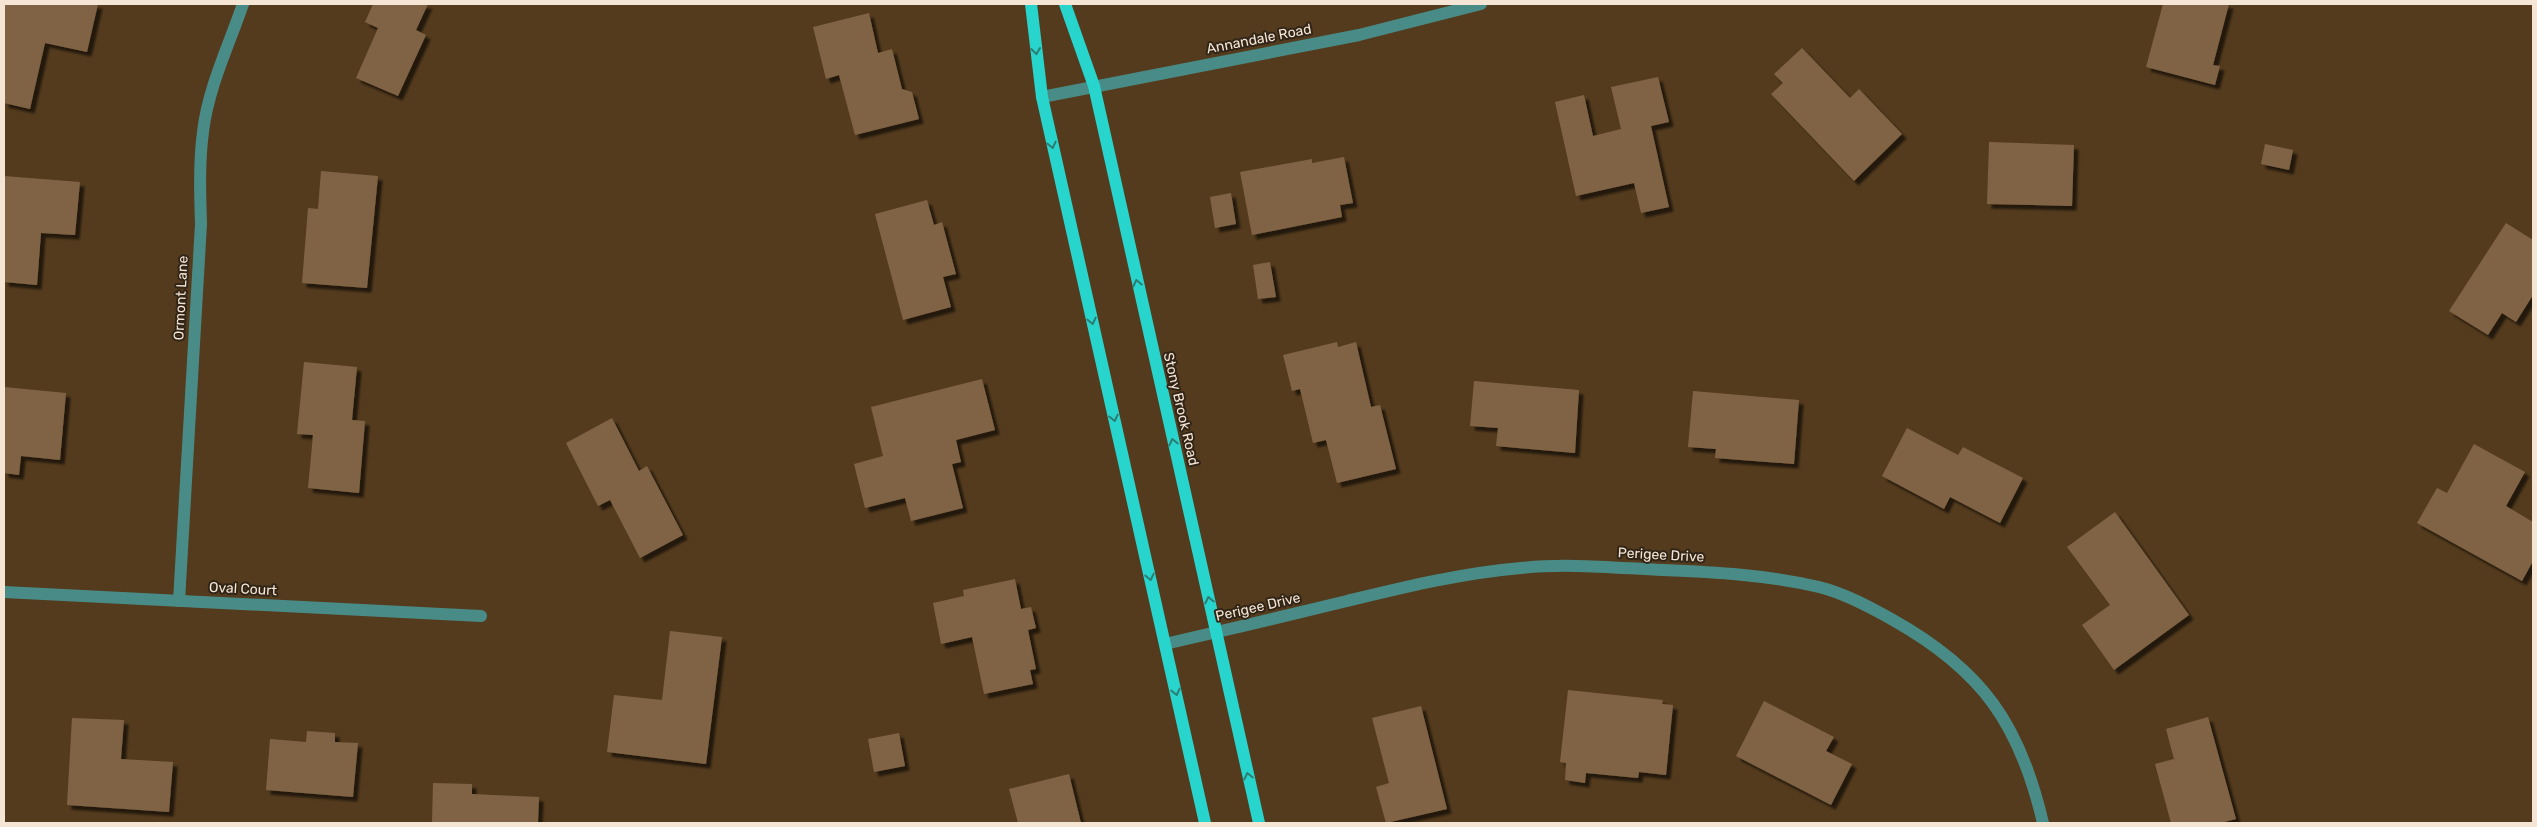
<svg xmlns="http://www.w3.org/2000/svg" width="2537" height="827" viewBox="0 0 2537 827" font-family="Rubik,sans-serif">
	<defs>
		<filter id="shadow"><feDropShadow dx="4.5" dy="4.5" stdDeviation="1" flood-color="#0009"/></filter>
	</defs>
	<rect width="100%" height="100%" fill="#543b1d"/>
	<g fill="#806445" filter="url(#shadow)">
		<path d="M 4,4 L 98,4 L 87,52 L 45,43 L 30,109 L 4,103 Z"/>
		<path d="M 373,4 L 428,4 L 416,30 L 426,35 L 398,96 L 356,78 L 378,28 L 365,22 Z"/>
		<path d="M 2163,4 L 2229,4 L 2213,65 L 2220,66 L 2215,85 L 2146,67 Z"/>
		<path d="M 869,13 L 878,53 L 892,49 L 902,89 L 912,92 L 919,119 L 855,135 L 839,75 L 826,79 L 813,27 Z"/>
		<path d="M 1802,48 L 1850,98 L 1859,89 L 1902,134 L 1854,181 L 1771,94 L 1783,83 L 1774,74 Z"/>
		<path d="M 1658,77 L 1669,122 L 1651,126 L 1669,207 L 1641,213 L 1634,183 L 1576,196 L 1555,102 L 1584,95 L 1593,136 L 1621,129 L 1611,87 Z"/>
		<path d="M 1989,142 L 2074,145 L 2072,206 L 1987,204 Z"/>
		<path d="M 2265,144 L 2293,150 L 2289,170 L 2261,164 Z"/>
		<path d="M 1344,157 L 1353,203 L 1340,205 L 1342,217 L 1252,235 L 1240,172 L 1312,159 L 1312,163 Z"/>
		<path d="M 321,171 L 378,176 L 367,288 L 302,283 L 308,208 L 318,209 Z"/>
		<path d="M 4,176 L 80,182 L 75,235 L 41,233 L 37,285 L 4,282 Z"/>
		<path d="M 1231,193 L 1236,224 L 1215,228 L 1210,197 Z"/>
		<path d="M 927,200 L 934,225 L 942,222 L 956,274 L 943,277 L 951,307 L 903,320 L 875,214 Z"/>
		<path d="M 2506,223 L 2533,240 L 2533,295 L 2516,322 L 2502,313 L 2488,335 L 2449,311 Z"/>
		<path d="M 1270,262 L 1276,297 L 1258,299 L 1253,265 Z"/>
		<path d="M 1337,342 L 1338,347 L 1356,342 L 1371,407 L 1380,405 L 1396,469 L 1337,483 L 1326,440 L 1313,443 L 1300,389 L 1292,391 L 1283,355 Z"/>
		<path d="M 304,362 L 357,367 L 352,420 L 365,421 L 359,493 L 308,488 L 313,435 L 297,434 Z"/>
		<path d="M 982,379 L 995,430 L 956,440 L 961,462 L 952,464 L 963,508 L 911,521 L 905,498 L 865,508 L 854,464 L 883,456 L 871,407 Z"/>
		<path d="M 1474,381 L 1579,390 L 1575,453 L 1496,446 L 1498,428 L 1470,426 Z"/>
		<path d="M 4,387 L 66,393 L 60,460 L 21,456 L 19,475 L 4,473 Z"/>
		<path d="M 1693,391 L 1799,400 L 1794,464 L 1715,458 L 1716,449 L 1688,447 Z"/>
		<path d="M 612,418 L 639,471 L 647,466 L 683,535 L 640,558 L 610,500 L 598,506 L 566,443 Z"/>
		<path d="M 1907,428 L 1958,455 L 1963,447 L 2023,478 L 2000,523 L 1950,497 L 1944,509 L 1882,476 Z"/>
		<path d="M 2474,444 L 2525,472 L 2506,506 L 2533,522 L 2533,561 L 2522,581 L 2417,523 L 2437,488 L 2447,493 Z"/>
		<path d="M 2115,512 L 2189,615 L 2114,670 L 2082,625 L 2110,605 L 2067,547 Z"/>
		<path d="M 1015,579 L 1021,609 L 1031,607 L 1036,628 L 1028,630 L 1036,669 L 1030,670 L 1033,684 L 984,694 L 972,637 L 941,644 L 933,603 L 964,596 L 963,590 Z"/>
		<path d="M 670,631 L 722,637 L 706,764 L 607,752 L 614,695 L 662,700 Z"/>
		<path d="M 1568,690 L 1663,700 L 1662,704 L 1673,705 L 1666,775 L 1639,772 L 1638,778 L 1586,773 L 1585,783 L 1565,780 L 1566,763 L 1560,762 Z"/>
		<path d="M 1764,701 L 1834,737 L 1826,751 L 1852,764 L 1831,805 L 1736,756 Z"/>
		<path d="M 1421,706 L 1447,809 L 1386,823 L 1376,787 L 1389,783 L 1372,718 Z"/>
		<path d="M 2208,717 L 2236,819 L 2220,823 L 2171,823 L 2155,764 L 2174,759 L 2166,729 Z"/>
		<path d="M 72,718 L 124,720 L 121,759 L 173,762 L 169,812 L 67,805 Z"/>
		<path d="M 307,731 L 335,733 L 335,742 L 358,743 L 353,797 L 266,790 L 270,739 L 306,742 Z"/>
		<path d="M 899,733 L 905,766 L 874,772 L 868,739 Z"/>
		<path d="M 1069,774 L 1081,823 L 1018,823 L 1009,789 Z"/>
		<path d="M 433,783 L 472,784 L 472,794 L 539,797 L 538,823 L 432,823 Z"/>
	</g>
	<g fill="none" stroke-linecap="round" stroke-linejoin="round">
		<g stroke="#498c87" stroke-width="12">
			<path d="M 1042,97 L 1359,35 L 1481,4"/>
			<path d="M 4,592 L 481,616"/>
			<path d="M 179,601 L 201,224 C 200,193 199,162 203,132 C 208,88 229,45 243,4"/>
			<path d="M 1165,644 C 1226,630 1286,616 1347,601 C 1405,587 1462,573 1521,568 C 1568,563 1616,568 1663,570 C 1714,572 1768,575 1819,587 C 1844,593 1870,607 1893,620 C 1982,670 2020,724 2043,823"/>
		</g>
		<g stroke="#28d5cd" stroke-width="12">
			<path d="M 1031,4 L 1042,97 L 1205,823"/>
			<path d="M 1065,4 L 1094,86 L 1259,823"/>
		</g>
	</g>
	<defs><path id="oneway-chevron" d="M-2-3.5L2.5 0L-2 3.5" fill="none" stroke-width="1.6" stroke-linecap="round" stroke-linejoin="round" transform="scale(1.25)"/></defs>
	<g stroke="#2c7d72">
		<use href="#oneway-chevron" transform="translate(1036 51) rotate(83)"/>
		<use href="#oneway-chevron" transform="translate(1052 145) rotate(77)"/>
		<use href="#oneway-chevron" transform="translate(1137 283) rotate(-103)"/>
		<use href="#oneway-chevron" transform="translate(1092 321) rotate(77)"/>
		<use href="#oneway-chevron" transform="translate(1114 418) rotate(77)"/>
		<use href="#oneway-chevron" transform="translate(1173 442) rotate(-103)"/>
		<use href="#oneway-chevron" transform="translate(1150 577) rotate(77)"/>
		<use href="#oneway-chevron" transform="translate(1209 600) rotate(-103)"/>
		<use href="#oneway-chevron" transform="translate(1176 692) rotate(77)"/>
		<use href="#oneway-chevron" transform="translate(1248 776) rotate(-103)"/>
	</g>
	<g text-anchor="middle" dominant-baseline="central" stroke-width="4" stroke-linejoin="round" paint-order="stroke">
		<g font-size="14" fill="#f5e5d4" stroke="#312518">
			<text transform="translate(1259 39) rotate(-11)">Annandale Road</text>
			<text transform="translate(181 298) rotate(-87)">Ormont Lane</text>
			<text transform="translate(1181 409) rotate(77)">Stony Brook Road</text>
			<text transform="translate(1661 555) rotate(3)">Perigee Drive</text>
			<text transform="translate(243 589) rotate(3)">Oval Court</text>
			<text transform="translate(1258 607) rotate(-13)">Perigee Drive</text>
		</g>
	</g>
	<rect width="2537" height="827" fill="none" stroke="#f5e5d4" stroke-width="10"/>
</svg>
